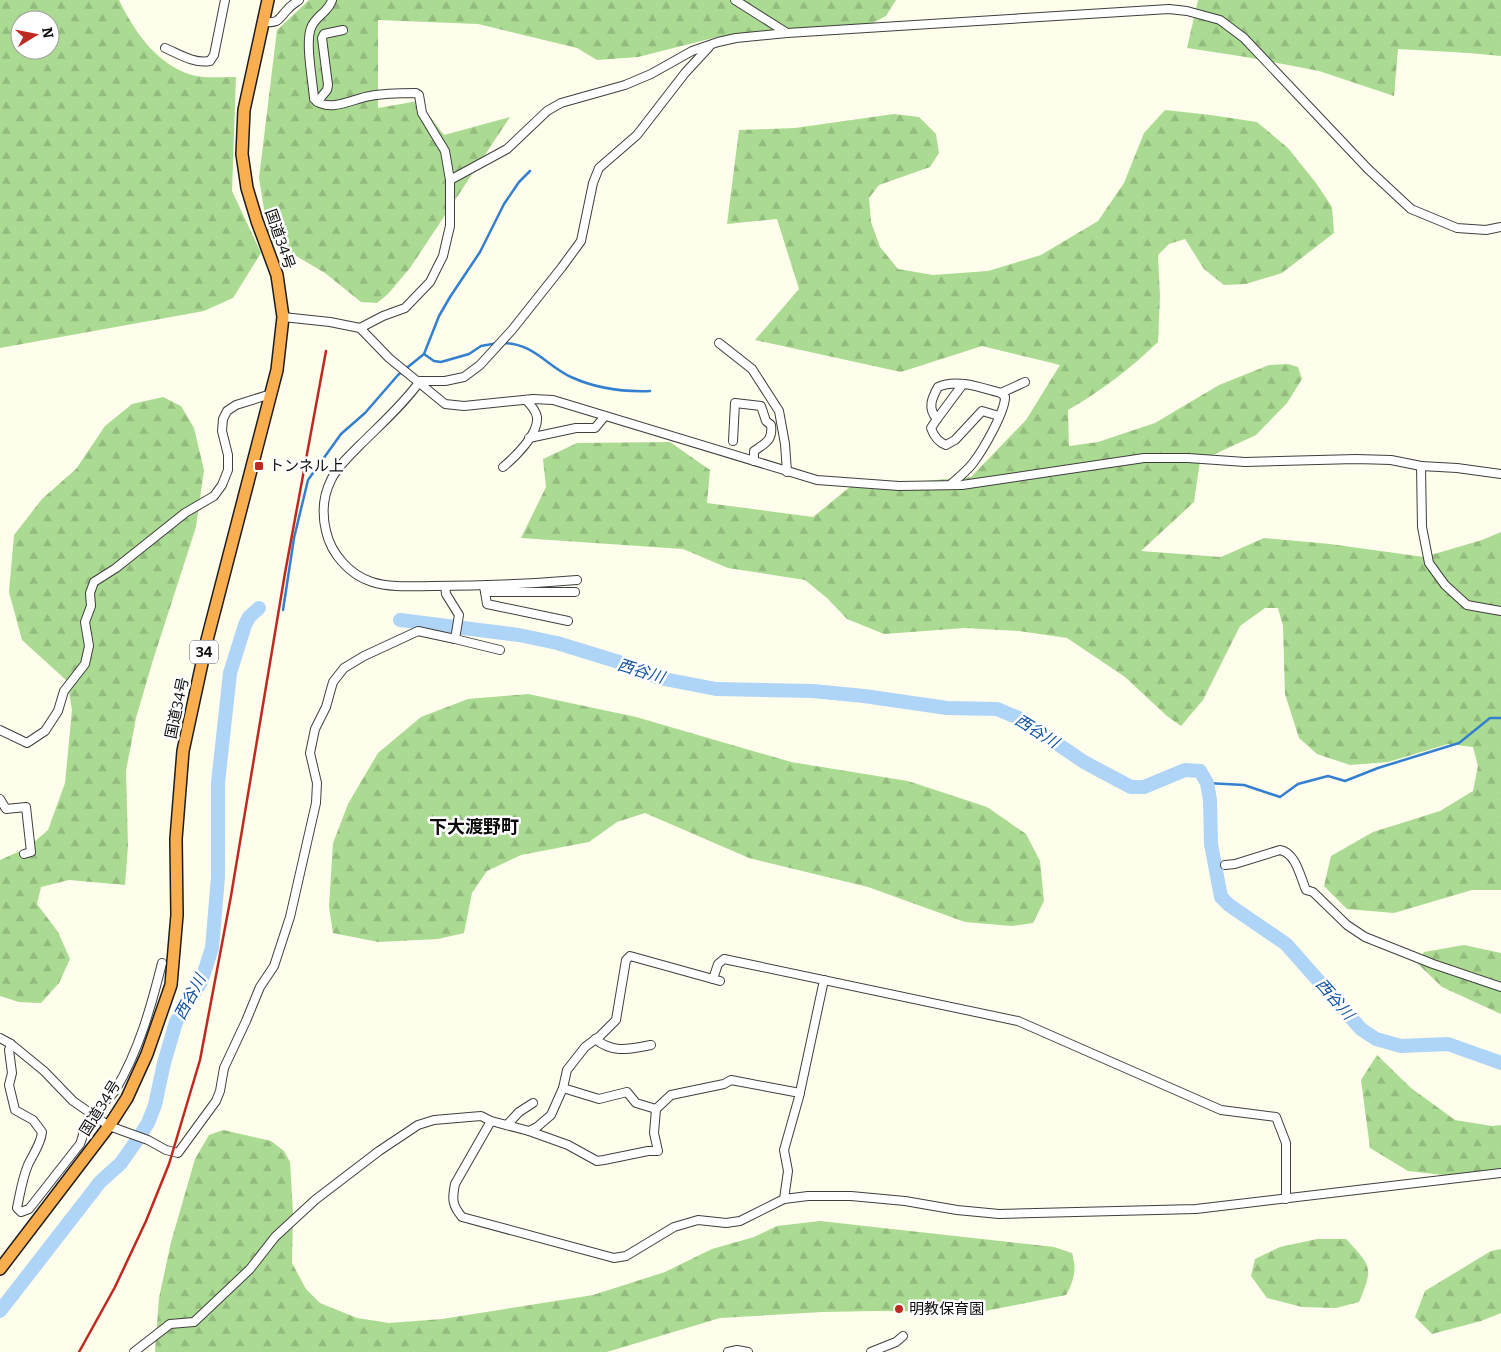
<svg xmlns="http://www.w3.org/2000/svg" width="1501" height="1352" viewBox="0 0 1501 1352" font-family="Bitter,'Noto Sans JP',serif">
	<defs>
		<pattern id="forest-firs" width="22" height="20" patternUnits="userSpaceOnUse" patternTransform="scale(1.25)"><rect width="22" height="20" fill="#abdb92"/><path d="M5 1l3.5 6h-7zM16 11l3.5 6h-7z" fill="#92bb7d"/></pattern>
	</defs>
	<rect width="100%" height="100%" fill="#fffdeb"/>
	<g fill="url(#forest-firs)" fill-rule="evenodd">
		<path d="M 0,0 L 119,0 C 133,29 154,61 186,73 C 201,79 220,77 236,77 L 232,191 L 261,253 L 233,298 L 204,311 L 0,348 ZM 20,20 L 50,20 L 50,50 L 20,50 Z"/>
		<path d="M 309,0 L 896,0 L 886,16 L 851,34 L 795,33 L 717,37 L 638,57 L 597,60 L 577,48 L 478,24 L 378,20 L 378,108 L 418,101 L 444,135 L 510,117 L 410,268 L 388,294 L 377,303 L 361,302 L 325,273 L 269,240 L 259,178 L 277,30 Z"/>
		<path d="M 1198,0 L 1501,0 L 1501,56 L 1469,53 L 1398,49 L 1394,96 L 1319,71 L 1246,57 L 1187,48 Z"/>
		<path d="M 1165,110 L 1211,115 L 1257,122 L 1288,148 L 1316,183 L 1332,207 L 1334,233 L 1282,273 L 1246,284 L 1224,285 L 1204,269 L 1185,239 L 1169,244 L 1158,255 L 1160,296 L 1158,342 C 1131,368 1101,391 1068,410 L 1069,446 L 1098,442 L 1155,423 L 1219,385 L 1269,365 L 1288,364 L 1298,367 L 1302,379 L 1287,403 L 1256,435 L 1200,461 L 1194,502 L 1141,551 L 1221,557 L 1264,538 L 1330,544 L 1424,557 L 1482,540 L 1501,532 L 1501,890 L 1472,890 L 1394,913 L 1347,909 L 1324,886 L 1331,856 L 1373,832 L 1440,811 L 1473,791 L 1478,766 L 1473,747 L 1448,744 L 1388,762 L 1350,765 L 1317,754 L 1299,738 L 1285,694 L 1283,626 L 1278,608 L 1265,608 L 1240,626 L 1203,700 L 1181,726 L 1167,716 L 1125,677 L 1067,638 L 1019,631 L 965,628 L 884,634 L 847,619 L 827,598 L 805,580 L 728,568 L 683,549 L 521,538 L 546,487 L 543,459 L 577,443 L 670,442 L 710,470 L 707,503 L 813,517 L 856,482 L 912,482 L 971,477 L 1026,420 L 1060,365 L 982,346 L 901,372 L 755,340 L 799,289 L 777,219 L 727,224 L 739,130 L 795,128 L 894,114 L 919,117 L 936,134 L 939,153 L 930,167 L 879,185 L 869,198 L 871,222 L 880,247 L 898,269 L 933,275 L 988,271 L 1041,255 L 1098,221 L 1124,183 L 1144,133 Z"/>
		<path d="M 163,397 L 181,406 L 194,428 L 204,470 L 196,527 L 153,660 L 136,718 L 126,771 L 128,846 L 125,885 L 69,880 L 41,887 L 37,904 L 58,932 L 70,959 L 59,983 L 41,1003 L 19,1002 L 0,996 L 0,860 L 27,848 L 48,830 L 65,783 L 72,710 L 67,681 L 22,640 L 9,592 L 14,535 L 42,499 L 76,469 L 105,426 L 132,404 Z"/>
		<path d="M 528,694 L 636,717 L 791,762 L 908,781 L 987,807 L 1026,834 L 1040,861 L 1044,901 L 1033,923 L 1012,926 L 965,922 L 868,887 L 749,858 L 645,813 L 617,822 L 589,842 L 521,855 L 487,871 L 472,893 L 464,933 L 438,939 L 378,942 L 333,933 L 329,907 L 333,843 L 348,804 L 378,753 L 421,717 L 468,699 Z"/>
		<path d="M 1464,945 L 1501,953 L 1501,1014 L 1442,987 L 1417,963 L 1424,952 Z"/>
		<path d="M 1377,1055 L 1411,1088 L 1455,1120 L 1492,1126 L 1501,1125 L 1501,1177 L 1470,1178 L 1408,1171 L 1370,1148 L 1361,1080 Z"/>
		<path d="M 223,1130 L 271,1141 L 284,1151 L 290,1162 L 293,1212 L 292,1263 L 306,1289 L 320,1303 L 357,1318 L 389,1323 L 442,1319 L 593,1295 L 665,1272 L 712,1249 L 754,1237 L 777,1226 L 820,1221 L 1054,1247 L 1072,1253 C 1077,1269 1074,1281 1066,1295 L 980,1312 L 877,1311 L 822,1312 L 720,1318 L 607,1352 L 155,1352 L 159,1298 L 171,1242 L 195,1159 L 209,1135 Z"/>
		<path d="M 1317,1239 L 1346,1239 C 1371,1266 1374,1267 1359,1302 L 1336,1308 L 1302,1307 L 1267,1298 L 1251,1276 L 1255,1259 L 1280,1247 Z"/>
		<path d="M 1501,1249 L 1501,1313 L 1481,1321 L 1432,1334 L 1415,1317 L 1425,1291 L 1491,1251 Z"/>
	</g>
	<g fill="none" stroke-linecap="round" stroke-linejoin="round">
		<g stroke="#3380d1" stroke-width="2.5">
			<path d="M 503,343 C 533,343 547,366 571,377 C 595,388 624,392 650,391"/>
			<path d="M 424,354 L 434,361 L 441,362 L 469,354 L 481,346 L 498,343"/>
			<path d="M 283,610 L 294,538 L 308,480 L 341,434 L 365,413 L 398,375 L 424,354 L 439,316 L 450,297 L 480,252 L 504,204 L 519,182 L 530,171"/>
			<path d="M 1207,783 L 1244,785 L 1280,797 L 1298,784 L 1328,776 L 1345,781 L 1378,768 L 1459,743 L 1490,718 L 1501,718"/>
		</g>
		<g stroke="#aed4f8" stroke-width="14">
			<path d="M 400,620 L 519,635 L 557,643 L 619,662 L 659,678 L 716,689 L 813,691 L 864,696 L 947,708 L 997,709 L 1021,719 L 1084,762 L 1131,787 L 1144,787 L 1185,770 L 1200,771 L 1207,783 L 1210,800 L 1211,844 L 1221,897 L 1229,905 L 1286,944 L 1361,1029 L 1376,1039 L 1401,1046 L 1448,1044 L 1501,1063"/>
			<path d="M 0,1311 L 100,1182 L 121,1163 L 137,1140 L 148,1123 L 155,1105 L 164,1063 L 176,1022 L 201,982 L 212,948 L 218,877 L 218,783 L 230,673 L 245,625 L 249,617 L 259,608"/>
		</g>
		<g stroke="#3f3f3f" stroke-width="10">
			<g id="minor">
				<path d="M 332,0 C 329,12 315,16 311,28 C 305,43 313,82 314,99 C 329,114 354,98 370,96 C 385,93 401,93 416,93 L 419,95 L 422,113 L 445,151 L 450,180"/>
				<path d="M 735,0 L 787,33"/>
				<path d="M 263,22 C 279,23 277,21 287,10 C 290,6 295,3 299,0"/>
				<path d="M 165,48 C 179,54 194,64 210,61 L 214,55 L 225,0"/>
				<path d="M 317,102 L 327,90 L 328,85 L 322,38 L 324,34 L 343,30"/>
				<path d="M 283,317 L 330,322 L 360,328 L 389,358 L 445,404 L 464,406 L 533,399 L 553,400 L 817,480 L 899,486 L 962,485 L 1144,458 L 1188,458 L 1245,462 L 1356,459 L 1391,460 L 1421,466 L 1457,468 L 1501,474"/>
				<path d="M 360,328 L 383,316 L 405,308 L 430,282 L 443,256 L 450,226 L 450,180 L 507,149 L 547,111 L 561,103 L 625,85 L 651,74 L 692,51 L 718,42 L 736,38 L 787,33 L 1169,9 L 1187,11 L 1220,20 L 1244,38 L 1368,169 L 1411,209 L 1457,228 L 1486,230 L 1501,227"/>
				<path d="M 719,343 L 752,369 L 779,411 L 785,444 L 787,472"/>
				<path d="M 420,381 L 445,381 L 464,377 L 480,365 L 512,330 L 562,267 L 581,241 L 593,183 L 599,168 L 637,135 L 685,73 L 709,47"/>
				<path d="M 420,381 C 403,405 380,425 360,445 C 350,455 337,467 331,480 C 323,496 322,514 326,531 C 331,554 350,575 372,582 C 391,588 413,586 433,586 C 481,586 529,584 577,580"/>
				<path d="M 1001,393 L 1025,382"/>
				<path d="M 937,419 L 931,428 C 934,437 938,442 946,445 L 955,440 L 982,411 L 999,416"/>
				<path d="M 529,438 L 576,428 L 595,428 L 605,416"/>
				<path d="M 733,441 L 735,403 L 761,406 L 766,421 L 771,425 C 773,440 766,443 754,451 L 754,461"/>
				<path d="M 1421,466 L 1422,527 L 1429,563 L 1445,585 L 1467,605 L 1501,611"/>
				<path d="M 503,467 C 515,457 539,434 537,417 C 536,411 531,405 526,400"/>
				<path d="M 951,484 C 958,478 967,471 973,463 C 983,450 1005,412 1005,397 L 1001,393 C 982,388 957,378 938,387 C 932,398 927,408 937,419 L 963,384"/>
				<path d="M 445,586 L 446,594 L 459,615 L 455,639 L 500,650"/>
				<path d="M 484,586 L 487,604 L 568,621"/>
				<path d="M 485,592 L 575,592"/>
				<path d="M 0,730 L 27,743 L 45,731 L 58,711 L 64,691 L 85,664 L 89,646 L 85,622 L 91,606 L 90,593 L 94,582 L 116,568 L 185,513 L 214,496 L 222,485 L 228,470 L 228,455 L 222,431 L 223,419 L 227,411 L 236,405 L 271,394"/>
				<path d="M 0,799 L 6,809 L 26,807 L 31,852 L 24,854"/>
				<path d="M 1225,865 L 1235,864 L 1280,850 C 1296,853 1300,876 1306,890 L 1313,892 L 1347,925 L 1365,937 L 1433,964 L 1501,987"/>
				<path d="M 713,979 L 718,964 L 724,959 L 1018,1021 L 1221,1110 L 1276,1117 L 1286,1143 L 1286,1199"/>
				<path d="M 0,1038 L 11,1044 L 9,1050 L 12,1073 L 9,1085 L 15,1110 L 33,1120 L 42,1132 C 41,1144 33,1154 28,1165 C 22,1179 20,1194 17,1208 L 21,1212 L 29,1209 L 80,1144 C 84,1135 84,1124 90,1116 C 98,1105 110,1100 116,1089 C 139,1050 151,1007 162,963"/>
				<path d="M 595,1039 C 614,1054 629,1049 651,1045"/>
				<path d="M 11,1044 L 44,1071 L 73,1101 L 109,1126 L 148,1140 L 166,1150 L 178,1153 L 216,1101 L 220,1091 L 224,1068 L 246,1021 L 260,987 L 274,966 L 290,917 L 316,803 L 317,783 L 310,753 L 315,729 L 326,707 L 333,682 L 344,668 L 364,656 L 418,631 L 455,639"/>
				<path d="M 563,1088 L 599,1099 L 627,1092 L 636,1103 L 656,1109 L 671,1095 L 724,1084 L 731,1080 L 800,1093"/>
				<path d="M 491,1121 L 455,1184 C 452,1199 452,1205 462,1217 L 614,1258 L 626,1256 L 674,1227 L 698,1220 L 726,1223 L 740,1221 L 784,1199 L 808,1196 L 851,1196 L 905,1201 L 957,1210 L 999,1214 L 1196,1209 L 1501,1173"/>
				<path d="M 507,1125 L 519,1112 L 533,1103"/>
				<path d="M 529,1131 L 568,1145 L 597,1161 L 604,1160 L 648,1151 L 658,1151 L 654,1133 L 656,1109"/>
				<path d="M 784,1199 L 788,1171 L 784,1150 L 799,1097 L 824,980"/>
				<path d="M 134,1352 L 170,1324 L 194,1322 L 250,1269 L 275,1237 L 315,1200 L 379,1151 L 418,1125 L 434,1120 L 481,1116 L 491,1121 L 529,1131 L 537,1127 L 551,1115 L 563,1088 L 567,1070 L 585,1047 L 600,1036 L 616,1020 L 626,960 L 630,956 L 720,981"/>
				<path d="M 728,1352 L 737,1350 L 748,1352"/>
				<path d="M 871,1352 L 896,1342 L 903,1336"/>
			</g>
		</g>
		<g stroke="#1d1d1d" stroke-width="14">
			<path id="highway" d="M 0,1269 L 109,1126 L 127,1098 L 147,1054 L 171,985 L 177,915 L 176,839 L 183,751 L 207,640 L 277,370 L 283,317 L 277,275 L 257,221 L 247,188 L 242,154 L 244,110 L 268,0"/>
		</g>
		<use href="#minor" stroke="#fff" stroke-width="8"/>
		<use href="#highway" stroke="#f9af4f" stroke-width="11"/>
		<path stroke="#bf2a20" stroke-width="2.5" d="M 79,1352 L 115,1287 L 146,1221 L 169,1164 L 200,1060 L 231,896 L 285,573 L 326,351"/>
	</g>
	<g fill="#bf2a20" stroke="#fff" stroke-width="2">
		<rect x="254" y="461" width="10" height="10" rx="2.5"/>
		<circle cx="899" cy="1309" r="5"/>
	</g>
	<g text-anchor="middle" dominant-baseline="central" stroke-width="5" stroke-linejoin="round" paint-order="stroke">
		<rect fill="#fff" stroke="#555" stroke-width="1" x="190" y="640.5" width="28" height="23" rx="4"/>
		<g font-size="14" font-weight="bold" fill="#0c0c0c">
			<text x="204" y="652">34</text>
		</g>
		<g font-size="15" fill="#0c0c0c" stroke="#fff">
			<text transform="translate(280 239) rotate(71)">国道34号</text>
			<text transform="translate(177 708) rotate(-78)">国道34号</text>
			<text transform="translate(100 1108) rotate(-58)">国道34号</text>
		</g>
		<g font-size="15" fill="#0c0c0c" stroke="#fff" text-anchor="start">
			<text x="269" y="466">トンネル上</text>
			<text x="909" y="1309">明教保育園</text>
		</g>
		<g font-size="16" font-style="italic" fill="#1253a0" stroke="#fff">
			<text transform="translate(641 671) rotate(17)">西谷川</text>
			<text transform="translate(1037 731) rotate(32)">西谷川</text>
			<text transform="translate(190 997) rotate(-62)">西谷川</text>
			<text transform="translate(1335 999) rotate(49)">西谷川</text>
		</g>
		<g font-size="18" font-weight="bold" fill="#0c0c0c" stroke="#fff">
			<text x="474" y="827">下大渡野町</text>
		</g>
	</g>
	<g transform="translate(35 35) rotate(80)"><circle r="24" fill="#ffffff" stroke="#9e9e9e"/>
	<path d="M0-4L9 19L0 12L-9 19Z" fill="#bf2a20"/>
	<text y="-8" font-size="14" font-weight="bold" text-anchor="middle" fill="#0c0c0c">N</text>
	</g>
</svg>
